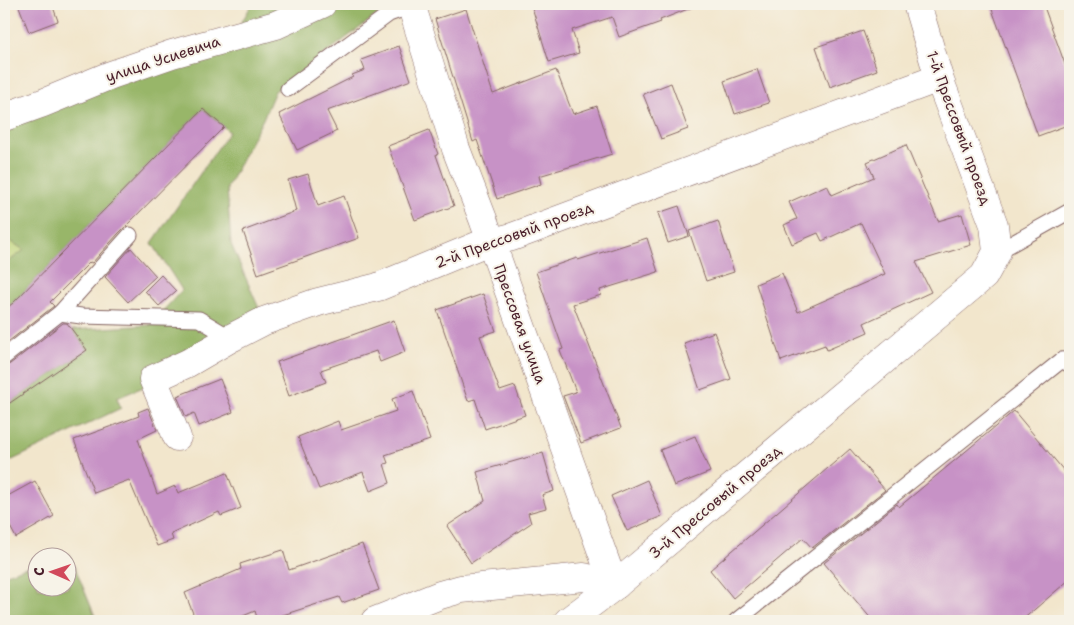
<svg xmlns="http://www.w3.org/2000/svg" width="1074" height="625" viewBox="0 0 1074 625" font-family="'Shantell Sans',sans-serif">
	<rect width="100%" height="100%" fill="#f7f3e8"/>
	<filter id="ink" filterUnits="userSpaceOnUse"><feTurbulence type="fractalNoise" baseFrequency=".02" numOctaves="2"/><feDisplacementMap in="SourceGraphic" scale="10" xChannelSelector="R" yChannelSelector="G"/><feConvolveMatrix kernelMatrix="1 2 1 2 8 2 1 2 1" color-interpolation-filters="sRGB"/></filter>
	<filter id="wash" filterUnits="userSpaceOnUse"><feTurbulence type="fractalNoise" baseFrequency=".0096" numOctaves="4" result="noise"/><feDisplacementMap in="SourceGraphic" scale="20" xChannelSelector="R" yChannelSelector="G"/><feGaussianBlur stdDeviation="1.12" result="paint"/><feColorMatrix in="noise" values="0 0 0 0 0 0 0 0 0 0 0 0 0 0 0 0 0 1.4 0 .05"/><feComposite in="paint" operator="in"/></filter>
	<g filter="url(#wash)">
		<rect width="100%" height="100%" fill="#f2e6cc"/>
		<path fill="#c0d579" stroke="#857a52" d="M 4,237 L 25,250 L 4,265 Z"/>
		<g fill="#98b669" stroke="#716a4a">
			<path d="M 252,4 L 396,4 L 385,9 L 275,91 L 263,119 L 227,188 L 231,244 L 261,313 L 165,378 L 117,398 L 121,408 L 4,464 L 4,407 L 87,350 L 72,330 L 150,325 L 182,290 L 152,243 L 229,132 L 224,127 L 203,109 L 13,303 L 4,310 L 4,265 L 24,250 L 4,237 L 4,125 L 240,25 Z"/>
			<path d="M 69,553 L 97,621 L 4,621 L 4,575 L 37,563 L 38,588 L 68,588 L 68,558 L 55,557 Z"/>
		</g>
		<g id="blocks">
			<g fill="#c792c6">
				<path d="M 18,4 L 52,4 L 58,21 L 29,32 Z"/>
				<path d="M 531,4 L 698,4 L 698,5 L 660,20 L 661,22 L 619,37 L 612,17 L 572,30 L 579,53 L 549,62 Z"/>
				<path d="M 990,4 L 1043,4 L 1070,78 L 1070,124 L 1038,136 Z"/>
				<path d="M 466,9 L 493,94 L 556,70 L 573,114 L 597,106 L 612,154 L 539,176 L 541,184 L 497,199 L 477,140 L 473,142 L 435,19 Z"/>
				<path d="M 863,31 L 877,70 L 830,87 L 816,47 Z"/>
				<path d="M 399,46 L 411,80 L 327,111 L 337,131 L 297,150 L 279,114 L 353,77 L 352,75 L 365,70 L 361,60 Z"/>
				<path d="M 757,69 L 769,103 L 735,114 L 724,81 Z"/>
				<path d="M 671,83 L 688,129 L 661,139 L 643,94 Z"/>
				<path d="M 203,109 L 224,127 L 118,234 L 92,263 L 90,262 L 50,302 L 54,306 L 4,345 L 4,310 L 13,303 Z"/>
				<path d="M 429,130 L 438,154 L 436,155 L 454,206 L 415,220 L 388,146 Z"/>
				<path d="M 906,145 L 938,221 L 962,214 L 971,245 L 916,262 L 931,292 L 864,323 L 868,332 L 827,350 L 825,345 L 781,361 L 756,284 L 782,273 L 798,312 L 885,274 L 861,223 L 822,241 L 818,233 L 792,244 L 784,225 L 797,219 L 789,202 L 827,185 L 832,195 L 874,177 L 867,162 Z"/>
				<path d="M 308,174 L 318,206 L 344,196 L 359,238 L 258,274 L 243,231 L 296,211 L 288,180 Z"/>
				<path d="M 679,206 L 689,236 L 668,243 L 658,213 Z"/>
				<path d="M 718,221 L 734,272 L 706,281 L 689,231 Z"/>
				<path d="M 647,238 L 658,272 L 600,290 L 601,295 L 573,304 L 621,428 L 581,443 L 563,396 L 576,392 L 560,350 L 563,349 L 536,272 L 577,258 L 578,260 Z"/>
				<path d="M 131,248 L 156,276 L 128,302 L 105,277 Z"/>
				<path d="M 161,275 L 176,291 L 159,306 L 145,291 Z"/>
				<path d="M 483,294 L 496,331 L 480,336 L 500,391 L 515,386 L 525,415 L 485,429 L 475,399 L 468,401 L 437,310 Z"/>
				<path d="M 394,320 L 405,352 L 380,362 L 376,351 L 321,370 L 326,382 L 289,396 L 277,362 Z"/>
				<path d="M 63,323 L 67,323 L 87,350 L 4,407 L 4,366 L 10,364 Z"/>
				<path d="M 714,332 L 731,379 L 700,390 L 684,343 Z"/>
				<path d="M 220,379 L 233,412 L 199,426 L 194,413 L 186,417 L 177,396 Z"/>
				<path d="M 413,391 L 430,440 L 385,455 L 388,463 L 384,464 L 390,483 L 370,491 L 363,472 L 319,489 L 298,437 L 338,421 L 341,430 L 396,411 L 392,399 Z"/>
				<path d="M 148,408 L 157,430 L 138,439 L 157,494 L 175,486 L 178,493 L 227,473 L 241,508 L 221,516 L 219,512 L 171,534 L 173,540 L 157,546 L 129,480 L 94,493 L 74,440 L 139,416 L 138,412 Z"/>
				<path d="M 1014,411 L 1070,478 L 1070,579 L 1021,621 L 873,621 L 824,563 L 897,504 L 899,507 Z"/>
				<path d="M 695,436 L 710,472 L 674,486 L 660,450 Z"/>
				<path d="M 850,449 L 885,490 L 812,548 L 803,538 L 733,598 L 710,570 Z"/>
				<path d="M 543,453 L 554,491 L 542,495 L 546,508 L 528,513 L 531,523 L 471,563 L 447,526 L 485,501 L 477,472 Z"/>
				<path d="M 647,480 L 662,516 L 627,531 L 611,496 Z"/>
				<path d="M 35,481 L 54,516 L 16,538 L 4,515 L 4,498 Z"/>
				<path d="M 362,544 L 379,590 L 342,603 L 339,597 L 264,621 L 258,621 L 255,611 L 231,621 L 196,621 L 185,593 L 241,569 L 240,564 L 283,550 L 289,570 Z"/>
			</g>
		</g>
	</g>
	<g filter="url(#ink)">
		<use href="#blocks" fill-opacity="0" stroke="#856563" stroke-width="1"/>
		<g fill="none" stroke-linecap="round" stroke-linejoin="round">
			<g stroke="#856563" stroke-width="17">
				<g id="service">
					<path d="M 288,89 L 389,14 L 417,4"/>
					<path d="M 997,252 L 1070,211"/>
					<path d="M 60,313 L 81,316 L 199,319 L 231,338"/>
					<path d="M 4,357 L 60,313 L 130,235"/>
					<path d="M 736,621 L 1062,360 L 1070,365"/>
				</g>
			</g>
			<g stroke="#856563" stroke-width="29">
				<g id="minor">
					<path d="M 411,4 L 456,149 L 483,219 L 607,566 L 616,585"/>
					<path d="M 4,117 L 43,103 L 111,75 L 172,54 L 276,25 L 322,4"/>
					<path d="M 177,437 L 153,379 L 188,363 L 231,338 L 264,321 L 318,302 L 378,287 L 477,246 L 512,237 L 939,78"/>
					<path d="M 375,621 L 440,595 L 461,589 L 584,577 L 616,585"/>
					<path d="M 568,621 L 616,585 L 984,276 L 997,252 L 994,225 L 939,78 L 917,4"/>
				</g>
			</g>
			<use href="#service" stroke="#fff" stroke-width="15"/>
			<use href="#minor" stroke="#fff" stroke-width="28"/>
		</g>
	</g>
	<g text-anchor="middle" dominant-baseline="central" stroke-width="4" stroke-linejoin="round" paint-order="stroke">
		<g font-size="15" fill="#4a1f2b" stroke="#f7f3e8">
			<text transform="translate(163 59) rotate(-18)">улица Усиевича</text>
			<text transform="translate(959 128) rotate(70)">1-й Прессовый проезд</text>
			<text transform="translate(514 235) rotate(-20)">2-й Прессовый проезд</text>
			<text transform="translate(520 324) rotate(70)">Прессовая улица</text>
			<text transform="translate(715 502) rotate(-40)">3-й Прессовый проезд</text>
		</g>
	</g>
	<rect width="1074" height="625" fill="none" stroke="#f7f3e8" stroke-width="20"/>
	<g transform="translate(52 572) rotate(272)"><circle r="24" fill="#f7f3e8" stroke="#b29e9c"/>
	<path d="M0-4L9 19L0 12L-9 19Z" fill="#d1495b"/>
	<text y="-8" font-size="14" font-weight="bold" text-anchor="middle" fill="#4a1f2b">С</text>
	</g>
</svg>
